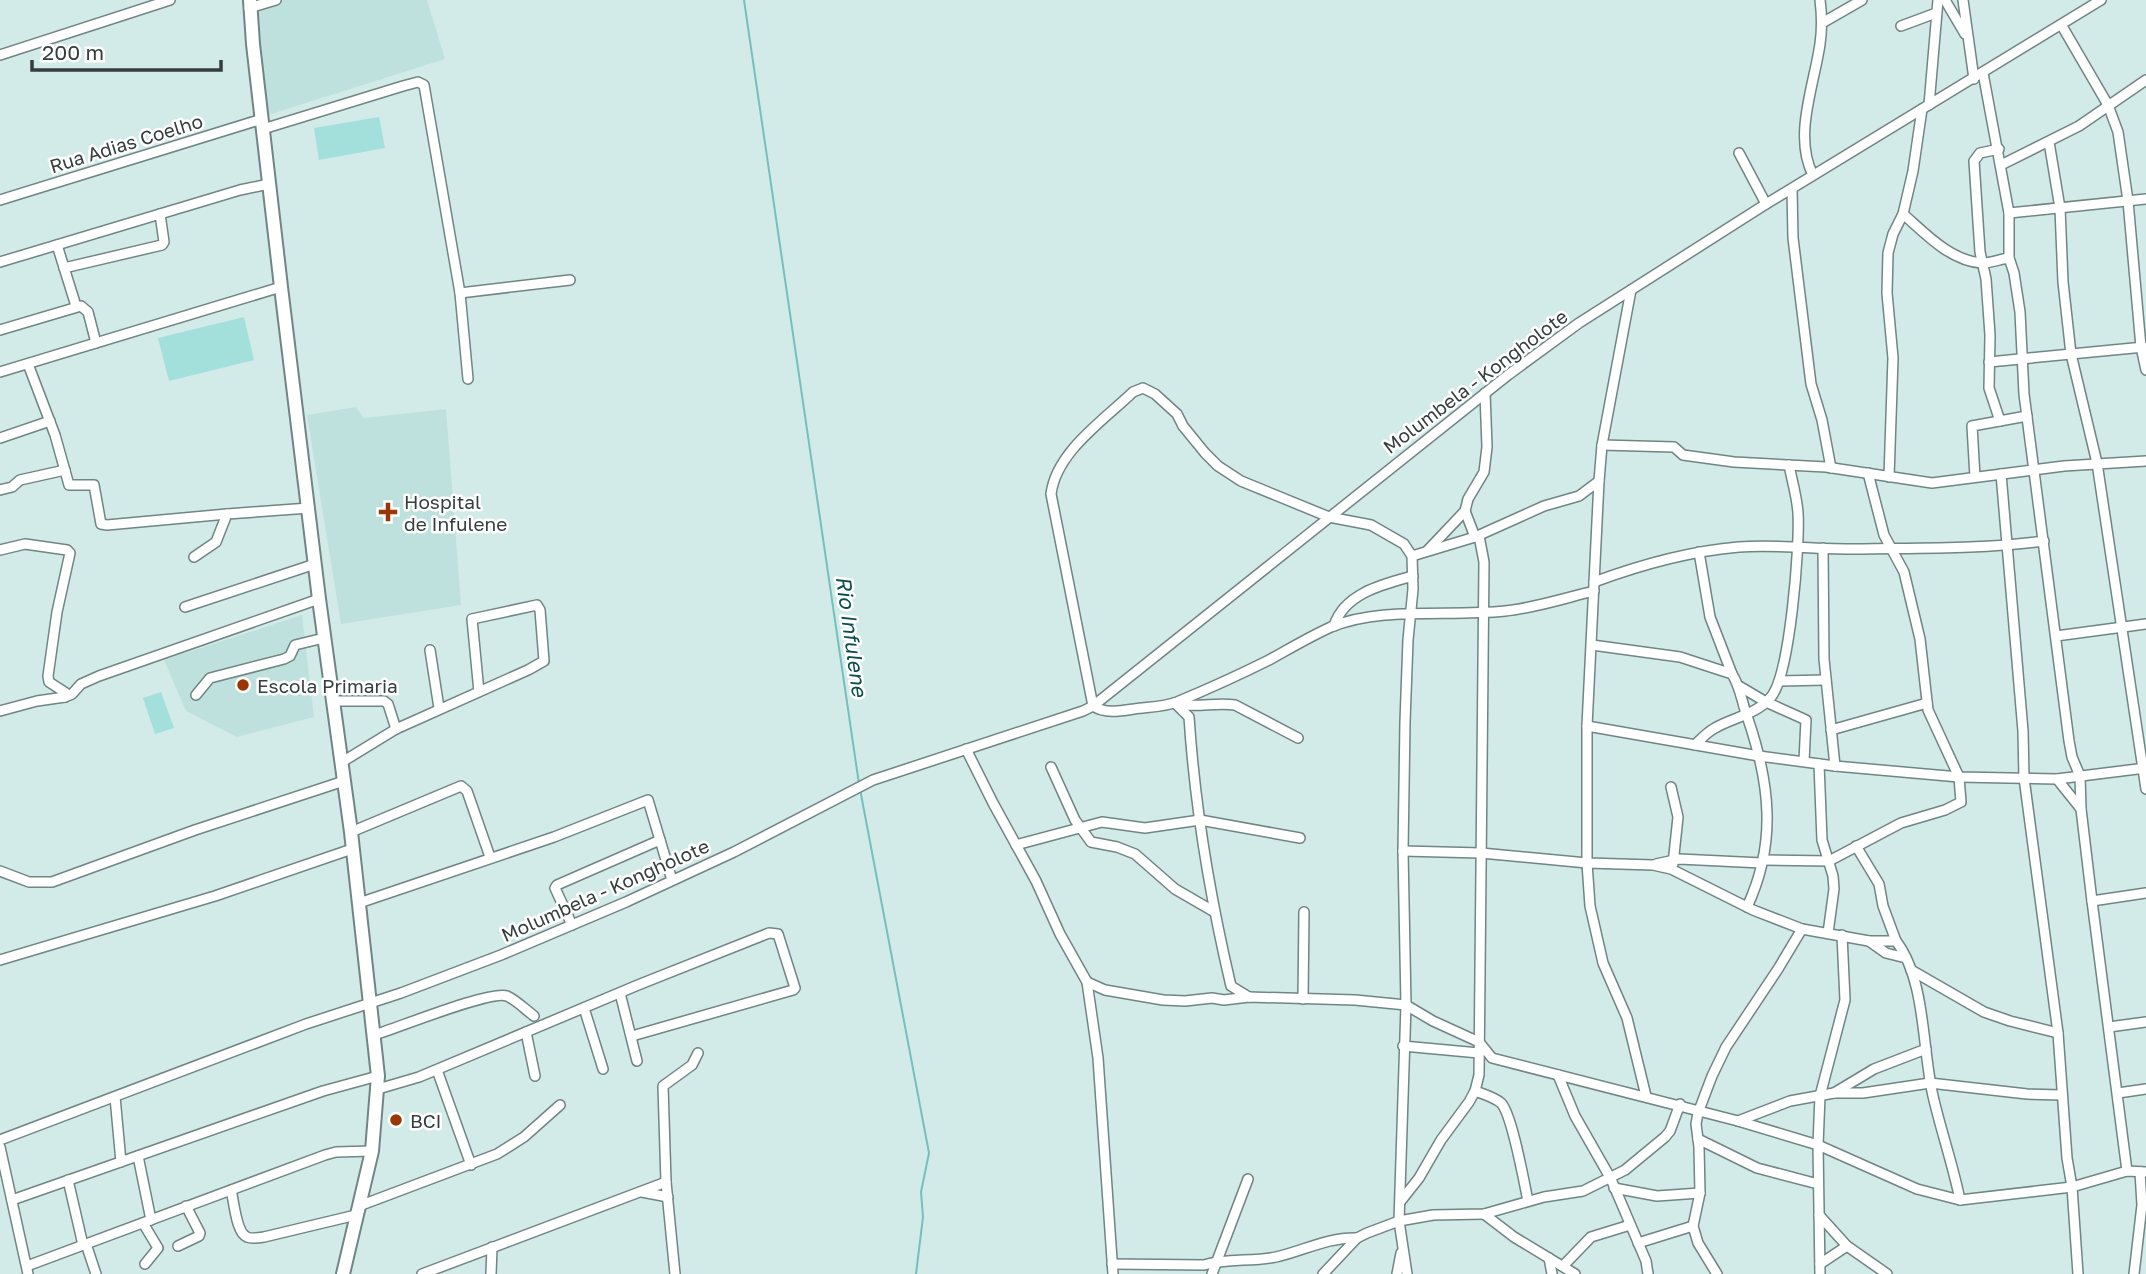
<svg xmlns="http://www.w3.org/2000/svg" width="2146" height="1274" viewBox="0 0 2146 1274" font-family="'Golos Text',sans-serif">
	<rect width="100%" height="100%" fill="#d2eae8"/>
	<g fill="#bfe1de">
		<path d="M 253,0 L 427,0 L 445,59 L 268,115 Z"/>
		<path d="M 356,407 L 364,418 L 446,409 L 461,605 L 341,624 L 307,415 Z"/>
		<path d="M 302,615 L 314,717 L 237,737 L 186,711 L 164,660 Z"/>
	</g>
	<g fill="#a3e0dc">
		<path d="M 379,117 L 385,148 L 319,160 L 314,128 Z"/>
		<path d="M 244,317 L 254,360 L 169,381 L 158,338 Z"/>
		<path d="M 161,692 L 174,728 L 155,734 L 143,698 Z"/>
	</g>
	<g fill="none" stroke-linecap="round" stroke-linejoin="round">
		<g stroke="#75c0bb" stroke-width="2">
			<path d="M 744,0 L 859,784"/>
			<path d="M 860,789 L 929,1153 L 921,1192 L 923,1217 L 916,1274"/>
		</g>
		<g stroke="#708584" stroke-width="12">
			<g id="minor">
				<path d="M 1945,0 L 1965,34"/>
				<path d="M 1963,0 L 1974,79"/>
				<path d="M 249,8 L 276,0"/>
				<path d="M 1822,23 L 1862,0"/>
				<path d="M 1901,26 L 1936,13"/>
				<path d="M 2062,26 L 2108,105 L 2118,132 L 2128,201 L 2141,347 L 2146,370"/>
				<path d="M 0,55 L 170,0"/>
				<path d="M 1983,73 L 2009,213 L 2009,258 L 2014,273 L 2020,312 L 2024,394 L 2069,741 L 2072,757 L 2080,776 L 2081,809 L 2092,901 L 2127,1171"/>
				<path d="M 1929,105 L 1938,0"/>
				<path d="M 263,129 L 403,86 L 418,82 L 424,85 L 460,293 L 468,379"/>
				<path d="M 2049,142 L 2060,208 L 2063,282 L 2071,354 L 2097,463 L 2146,789"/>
				<path d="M 1999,149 L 1980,153 L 1974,161 L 1980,252 L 1986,279 L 1990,335 L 1989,388 L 2000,421"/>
				<path d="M 1739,153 L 1766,204"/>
				<path d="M 2001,165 L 2079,126 L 2146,80"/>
				<path d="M 1813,175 C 1793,136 1814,86 1820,44 C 1822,30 1822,15 1820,0"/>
				<path d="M 1792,189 L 1793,238 L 1811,384 L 1822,420 L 1831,468"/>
				<path d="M 0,200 L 262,119"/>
				<path d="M 2009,213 L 2146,199"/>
				<path d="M 1903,214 C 1925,233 1950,261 1982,263 C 1990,263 2001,259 2009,258"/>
				<path d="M 57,245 L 76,306"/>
				<path d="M 0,262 L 240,190 L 269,184"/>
				<path d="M 64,268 L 162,245 L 164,242 L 160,214"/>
				<path d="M 1631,290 L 1602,445 L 1599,481 L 1587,726 L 1587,863 L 1590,906 L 1603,963 L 1627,1018 L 1646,1096"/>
				<path d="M 460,293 L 570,280"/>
				<path d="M 0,330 L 81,306 L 88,312 L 96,343"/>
				<path d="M 1989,362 L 2144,347"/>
				<path d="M 28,364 L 55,435 L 69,485 L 94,485 L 101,524 L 107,525 L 227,514"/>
				<path d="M 0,372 L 281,287"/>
				<path d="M 0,438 L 50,421"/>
				<path d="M 1602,445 L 1674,447 L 1683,455 L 1734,462 L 1826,467 L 1932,483 L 2064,466 L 2146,461"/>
				<path d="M 2001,474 L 2023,731 L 2024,778 L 2058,1033 L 2067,1158 L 2072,1187 L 2078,1274"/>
				<path d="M 1889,477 L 1893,358 L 1887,293 L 1888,253 L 1893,234 L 1903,214 L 1913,171 L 1922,109"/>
				<path d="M 1975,477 L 1972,426 L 2027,416"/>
				<path d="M 0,490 L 12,487 L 20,480 L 65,470"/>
				<path d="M 1465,511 L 1475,537"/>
				<path d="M 1823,548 L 1824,659 L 1835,766"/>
				<path d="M 0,550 L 25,544 L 67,550 L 70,553 L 57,612 L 48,676 L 49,682 L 66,693 L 65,697 L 37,701 L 0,711"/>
				<path d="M 1428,550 L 1465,511 L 1468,499 L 1484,472 L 1487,447 L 1485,393"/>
				<path d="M 1699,552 L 1710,617 L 1732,674"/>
				<path d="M 1412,556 L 1475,537 L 1544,506 L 1579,496 L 1599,481"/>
				<path d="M 194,557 L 216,542 L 227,514 L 309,508"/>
				<path d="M 1594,582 C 1640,565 1690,551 1739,547 C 1780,544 1822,550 1862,549 C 1923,548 1984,549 2044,541"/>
				<path d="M 185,607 L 315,564"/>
				<path d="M 1334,626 C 1344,593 1384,584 1413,576"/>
				<path d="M 2056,636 L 2146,624"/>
				<path d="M 1592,645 L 1680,657 L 1732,674 C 1741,688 1742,704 1748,719 C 1770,784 1777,843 1747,907"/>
				<path d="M 430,650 L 439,708"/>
				<path d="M 1779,681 L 1826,680"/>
				<path d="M 1739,686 L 1766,702 L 1806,720 L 1804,761"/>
				<path d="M 196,695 L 210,678 L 284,659 L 290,656 L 295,645 L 324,638"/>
				<path d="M 65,697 L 72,694 L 81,684 L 99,676 L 319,599"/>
				<path d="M 333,701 L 384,701 L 388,704 L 396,729"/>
				<path d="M 1175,703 L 1189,717 C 1195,808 1210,897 1231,986 L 1249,997"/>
				<path d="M 1178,704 C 1198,708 1215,702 1235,705 L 1298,738"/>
				<path d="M 1587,726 L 1759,756 L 1835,766 L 1959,777 L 2057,779 L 2146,768"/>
				<path d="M 1831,730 L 1927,703"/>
				<path d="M 1695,745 C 1701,739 1707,732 1715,728 C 1734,717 1756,715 1771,697 C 1790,675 1800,545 1798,513 C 1797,497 1792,481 1789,465"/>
				<path d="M 966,749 L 993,803 L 1036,881 L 1060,934 L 1087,982 L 1098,1058 L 1113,1274"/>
				<path d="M 342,762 L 396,729 L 528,670 L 544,661 L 540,610 L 537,605 L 472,619 L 479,692"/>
				<path d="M 1819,764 L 1822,840 L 1833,876 L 1834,889 L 1828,933"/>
				<path d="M 1051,767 L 1075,820 L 1091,842 L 1117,847 L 1135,854 L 1175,889 L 1213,911"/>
				<path d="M 2057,779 L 2081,809"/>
				<path d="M 1671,787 L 1678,817 L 1673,864"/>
				<path d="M 351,832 L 461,786 L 467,791 L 490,857"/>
				<path d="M 1016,845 L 1102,822 L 1145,828 L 1200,820 L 1300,838"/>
				<path d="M 1856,846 L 1879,884 L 1883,906 L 1896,941"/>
				<path d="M 1403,851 L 1481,853 L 1587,863 L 1653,865 L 1671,869 L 1753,910 L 1802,929 L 1869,941 L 1896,941 C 1926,980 1922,1049 1933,1096 C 1941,1131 1953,1165 1960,1200"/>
				<path d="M 1763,860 L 1829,861 L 1901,823 L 1945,810 L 1961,802 L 1959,777 L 1928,710 L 1920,639 L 1904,572 L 1884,535 L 1868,473"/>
				<path d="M 1656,864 L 1679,859 L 1762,863"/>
				<path d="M 0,871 L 29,882 L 52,882 L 195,830 L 344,781"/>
				<path d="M 2092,901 L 2146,893"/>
				<path d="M 359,903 L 554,837 L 648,800 L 672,880"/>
				<path d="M 572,925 L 555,888 L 557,885 L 660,840"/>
				<path d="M 1869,941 L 1886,953 L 1906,958"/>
				<path d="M 0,960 L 215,896 L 352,849"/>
				<path d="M 1911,970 L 1984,1012 L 2010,1021 L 2058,1033"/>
				<path d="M 1087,982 L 1105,990 L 1163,1000 L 1185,1001 L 1212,998 L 1224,1000 L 1249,997 L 1355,1000 L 1406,1005 L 1433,1021 L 1479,1042 L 1492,1058 L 1738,1121 L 1818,1145 L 1917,1189 L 1960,1200 L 2072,1187 L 2127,1171 L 2146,1172"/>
				<path d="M 620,993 L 637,1061"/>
				<path d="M 1303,999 L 1304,912"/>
				<path d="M 584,1008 L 603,1069"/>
				<path d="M 2109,1027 L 2146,1022"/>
				<path d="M 526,1032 L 535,1076"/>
				<path d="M 374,1035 C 398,1028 490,990 507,996 C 516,1000 526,1010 534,1016"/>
				<path d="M 1403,1046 L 1479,1053"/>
				<path d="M 437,1070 L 471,1165"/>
				<path d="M 1558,1075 L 1575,1116 L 1611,1179 L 1646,1261 L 1648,1274"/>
				<path d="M 378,1089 L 419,1077 L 638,985 L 769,933 L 778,934 L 795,988 L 793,990 L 632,1036"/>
				<path d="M 1475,1091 C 1483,1094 1494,1097 1501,1103 C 1512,1114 1524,1182 1528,1201"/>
				<path d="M 1834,1093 L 1863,1093 L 1930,1083 L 2027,1094 L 2062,1095"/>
				<path d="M 2118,1093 L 2146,1089"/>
				<path d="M 115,1097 L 121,1162"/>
				<path d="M 1738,1121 L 1790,1101 L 1834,1093 L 1874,1069 L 1926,1049"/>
				<path d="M 1698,1139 L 1757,1168 L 1818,1184"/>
				<path d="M 0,1140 L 306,1024 L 401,993 L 501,955 L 626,902 L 734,852 L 873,780 L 1083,711 L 1093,706 L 1508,375 L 1579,323 L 1766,204 L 2101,0"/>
				<path d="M 0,1147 L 28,1274"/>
				<path d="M 138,1156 L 151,1220"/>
				<path d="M 68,1180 L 83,1245"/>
				<path d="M 1614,1188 L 1657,1196 L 1700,1193"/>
				<path d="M 231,1190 C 234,1201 236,1233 247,1237 C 251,1239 258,1238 264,1237 L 356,1215"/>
				<path d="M 642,1192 L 668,1197"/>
				<path d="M 12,1200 L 323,1091 L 378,1076"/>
				<path d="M 1400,1202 L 1419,1178 L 1441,1140 L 1469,1102 L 1475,1091 L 1479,1075 L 1484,562 L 1479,536"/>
				<path d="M 359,1206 L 497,1154 L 524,1137 L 560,1105"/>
				<path d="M 1484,1214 L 1514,1237 L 1575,1274"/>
				<path d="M 1819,1215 L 1847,1246 L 1887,1274"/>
				<path d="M 143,1223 L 158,1248 L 145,1264"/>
				<path d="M 1638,1243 L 1693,1226"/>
				<path d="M 86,1244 L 96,1274"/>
				<path d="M 178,1246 L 199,1236 L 200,1233 L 186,1206"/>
				<path d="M 1549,1258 L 1552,1274"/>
				<path d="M 1112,1264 L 1204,1265 C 1227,1258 1252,1262 1276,1257 C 1303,1251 1328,1237 1357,1238"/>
				<path d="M 1820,1264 L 1847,1246"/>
				<path d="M 27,1266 L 325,1155 L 336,1152 L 372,1151"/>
				<path d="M 1563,1266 L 1591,1237 L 1630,1225"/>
				<path d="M 422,1274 L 666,1182"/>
				<path d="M 491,1274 L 492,1247"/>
				<path d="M 675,1274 L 666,1182 L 663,1086 L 692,1065 L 698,1053"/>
				<path d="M 1212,1274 L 1248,1179"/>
				<path d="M 1323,1274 L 1357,1238 L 1367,1233 L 1399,1221 L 1433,1215 L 1484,1214 L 1544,1197 L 1583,1191 L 1625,1170 L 1665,1137 L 1670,1131 L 1680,1104"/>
				<path d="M 1397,1274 L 1401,1253"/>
				<path d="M 1407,1274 L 1399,1221 L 1406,1005 L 1403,851 L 1405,722 L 1408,640 L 1413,589 L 1412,556 L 1404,544 L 1371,525 L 1329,517 L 1241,481 L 1218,466 L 1205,453 L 1183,426 L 1177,414 L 1155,394 L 1143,388 L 1133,392 C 1104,420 1056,452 1051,494 L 1093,706 C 1105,714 1121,711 1134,709 C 1148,707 1164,707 1177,702 C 1208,689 1239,675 1269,660 C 1289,649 1309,637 1331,627 C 1381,606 1450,617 1505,611 C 1535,608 1565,598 1594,591"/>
				<path d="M 1717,1274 L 1698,1243 L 1693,1226 L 1700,1193 L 1699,1147 L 1696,1124 L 1698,1113 L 1712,1076 L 1726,1047 L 1778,969 L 1802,929"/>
				<path d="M 1820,1274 L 1818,1145 L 1820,1096 L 1845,1000 L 1842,935"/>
				<path d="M 2134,1274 L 2142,1205 L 2140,1172"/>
			</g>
		</g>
		<g stroke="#708584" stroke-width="16">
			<path id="highway" d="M 250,0 L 253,44 L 281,287 L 319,599 L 351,832 L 378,1076 L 372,1151 L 343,1274"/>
		</g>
		<use href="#minor" stroke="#fff" stroke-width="9"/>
		<use href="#highway" stroke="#fff" stroke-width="12"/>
	</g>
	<g fill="#9a3504" stroke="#fff" stroke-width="2.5">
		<path d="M384.5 501.5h7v7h7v7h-7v7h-7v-7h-7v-7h7z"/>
		<circle cx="243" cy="685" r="7"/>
		<circle cx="396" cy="1120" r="7"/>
	</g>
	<g text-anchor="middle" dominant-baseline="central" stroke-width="5" stroke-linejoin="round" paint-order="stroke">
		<g font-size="19" fill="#343e3d" stroke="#fff">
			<text transform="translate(126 143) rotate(-17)">Rua Adias Coelho</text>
			<text transform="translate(1475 381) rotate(-37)">Molumbela - Kongholote</text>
			<text transform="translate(605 890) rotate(-24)">Molumbela - Kongholote</text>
		</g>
		<g font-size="19" fill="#343e3d" stroke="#fff" text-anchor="start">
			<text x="404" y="501">Hospital<tspan x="404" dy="22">de Infulene</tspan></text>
			<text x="257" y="685">Escola Primaria</text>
			<text x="410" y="1120">BCI</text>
		</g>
		<g font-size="21" font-style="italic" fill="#0b4f4c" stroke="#fff">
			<text transform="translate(852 636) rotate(82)">Rio Infulene</text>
		</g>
	</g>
	<path d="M32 60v10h189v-10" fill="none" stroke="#343e3d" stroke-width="3.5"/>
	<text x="42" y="60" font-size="21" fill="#343e3d" stroke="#ffffff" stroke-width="5" paint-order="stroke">200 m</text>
</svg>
